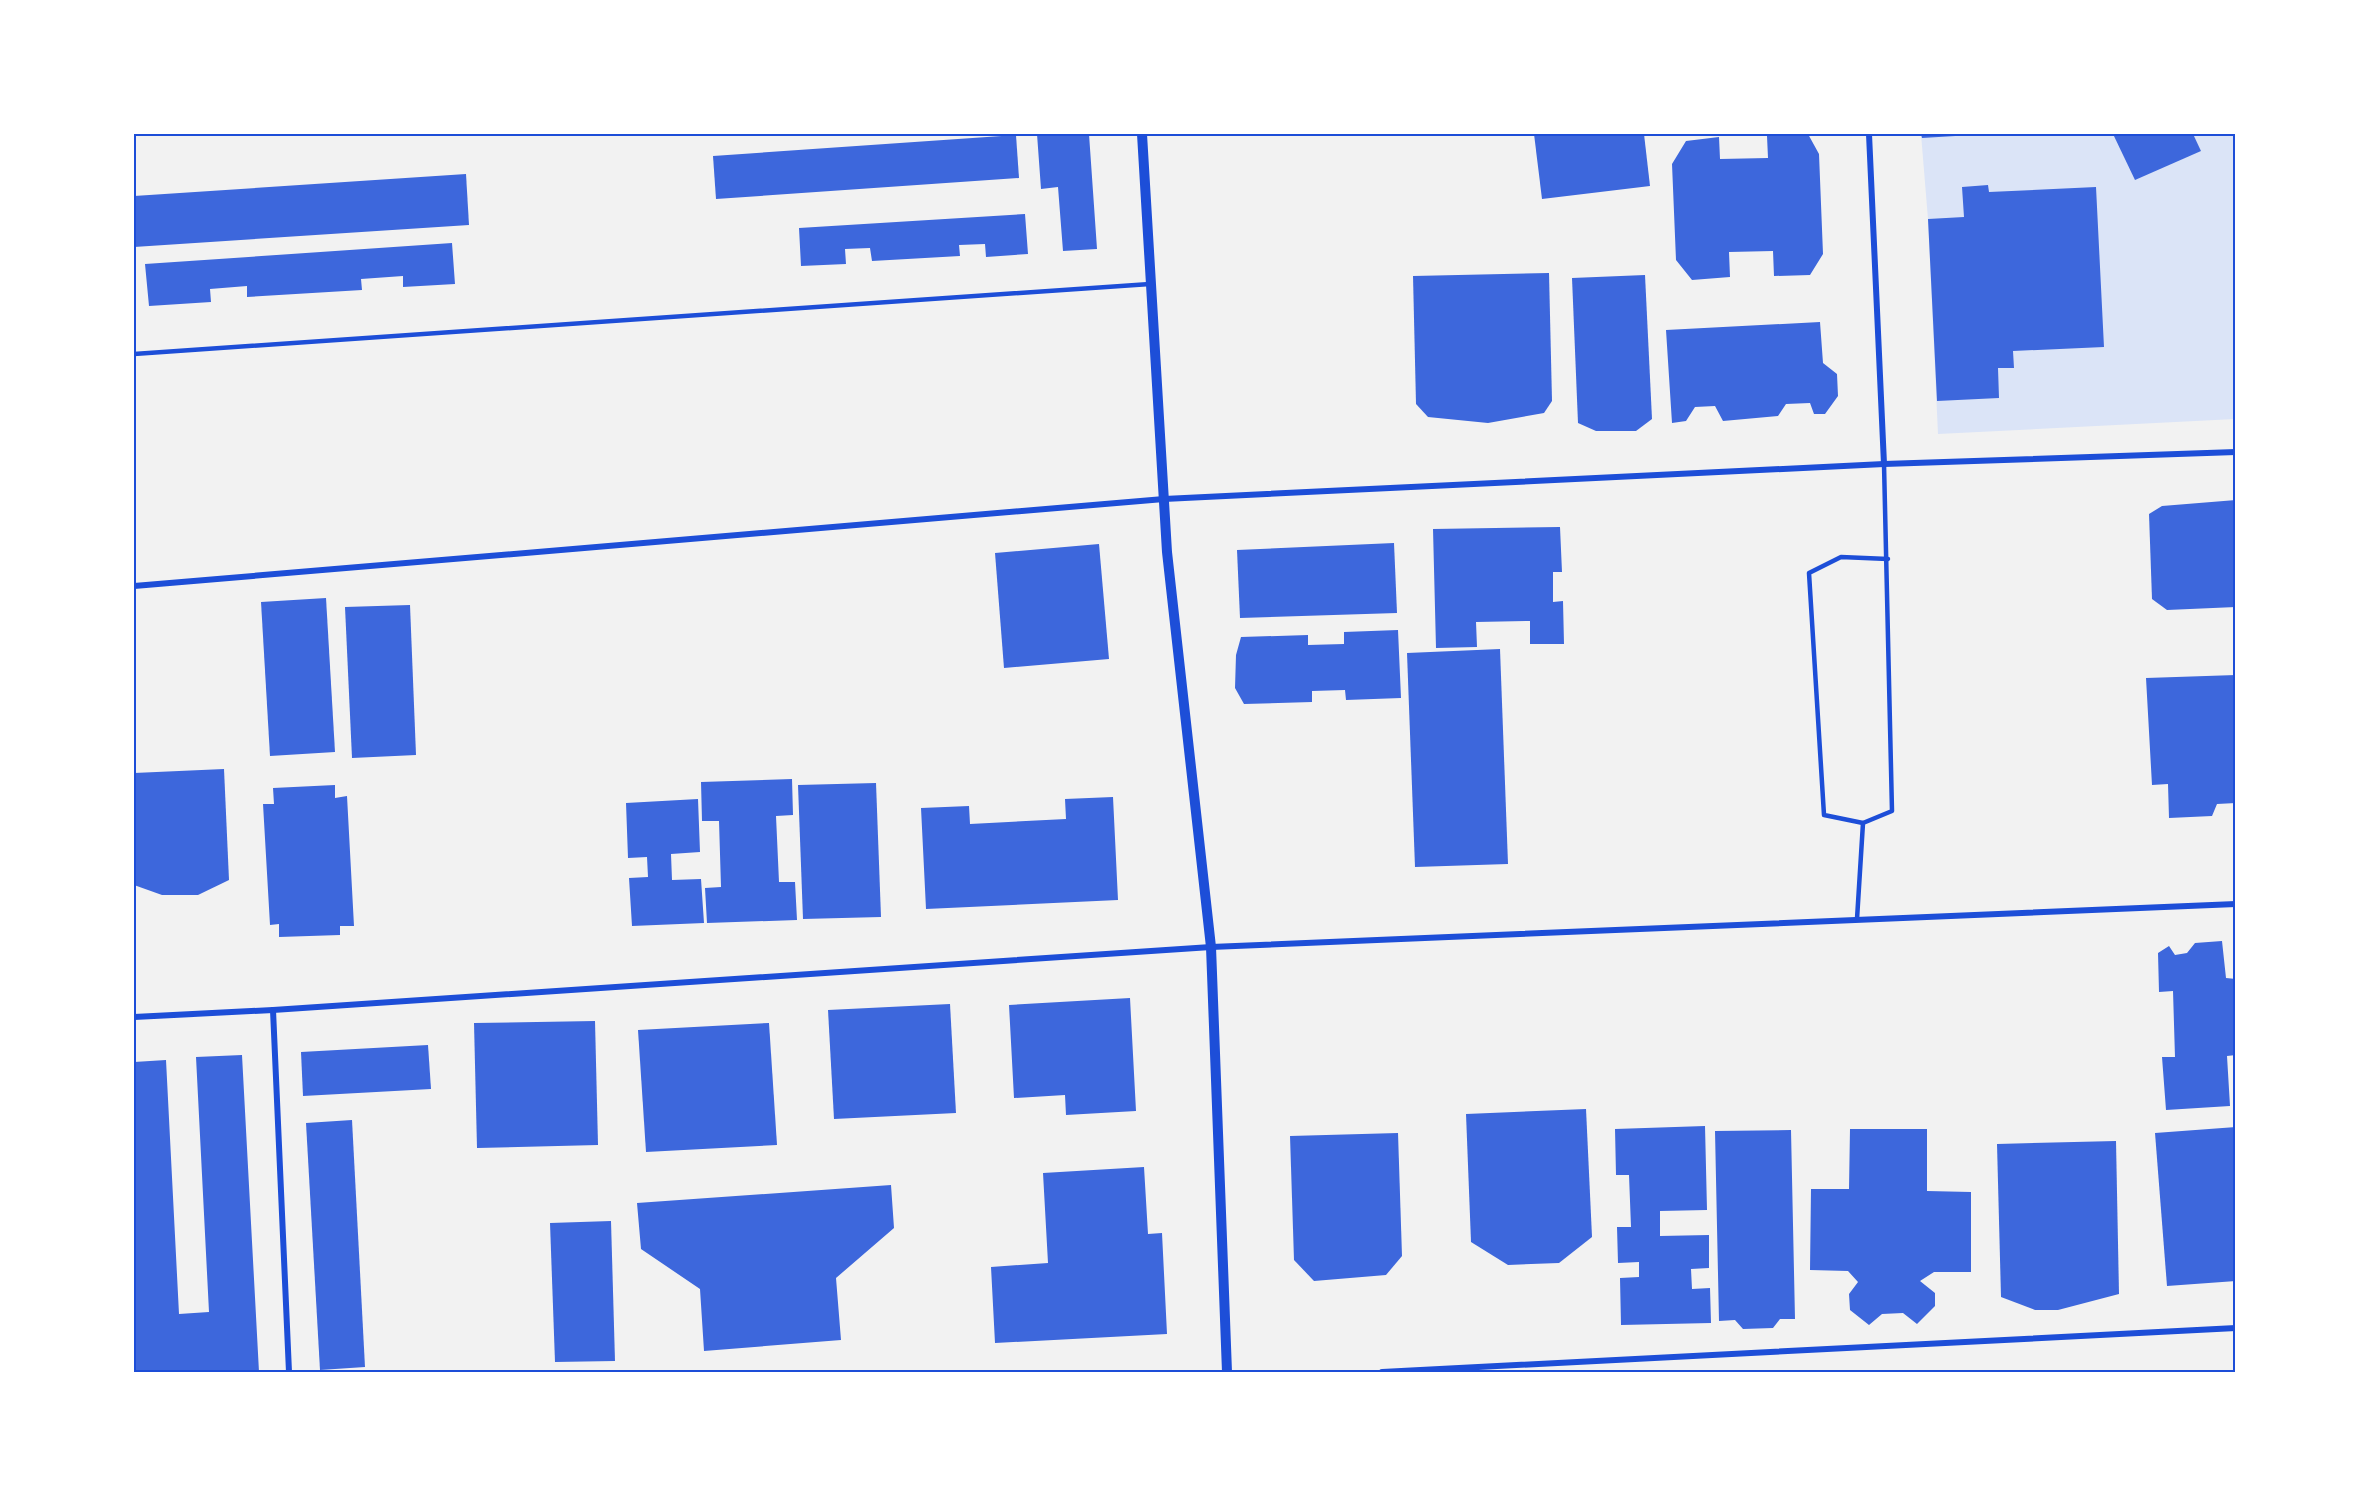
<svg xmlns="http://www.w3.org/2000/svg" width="2369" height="1506" viewBox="0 0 2369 1506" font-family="'DM Sans',sans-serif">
	<rect width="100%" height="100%" fill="#f2f2f2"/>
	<path fill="#dbe4f7" d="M 1921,134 L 2235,134 L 2235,419 L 1938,434 L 1928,219 Z"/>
	<g fill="#3d67dc">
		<path d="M 1037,134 L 1089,134 L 1097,249 L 1063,251 L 1058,187 L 1041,189 Z"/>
		<path d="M 1534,134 L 1644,134 L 1650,186 L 1542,199 Z"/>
		<path d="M 1808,134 L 1819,154 L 1823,254 L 1810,275 L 1774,276 L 1773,251 L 1729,252 L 1730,277 L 1692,280 L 1676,260 L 1672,164 L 1686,141 L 1719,137 L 1720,159 L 1768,158 L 1767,136 Z"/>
		<path d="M 1921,134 L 1972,134 L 1972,135 L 1922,138 Z"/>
		<path d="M 2113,134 L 2193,134 L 2201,151 L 2135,180 Z"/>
		<path d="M 1016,135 L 1019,178 L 716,199 L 713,156 Z"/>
		<path d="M 466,174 L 469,225 L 134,247 L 134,196 Z"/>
		<path d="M 1988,185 L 1989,192 L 2096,187 L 2104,347 L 2013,351 L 2014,368 L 1998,368 L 1999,398 L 1937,401 L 1928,219 L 1964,217 L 1962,187 Z"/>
		<path d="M 1025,214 L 1028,254 L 986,257 L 985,244 L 959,245 L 960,256 L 872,261 L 870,248 L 845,249 L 846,264 L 801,266 L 799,228 Z"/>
		<path d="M 452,243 L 455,284 L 403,287 L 403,276 L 361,279 L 362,290 L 247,297 L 247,286 L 210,289 L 211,302 L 149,306 L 145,264 Z"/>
		<path d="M 1549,273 L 1552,401 L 1544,413 L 1488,423 L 1428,417 L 1416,404 L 1413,276 Z"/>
		<path d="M 1645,275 L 1652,419 L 1636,431 L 1596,431 L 1578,423 L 1572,278 Z"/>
		<path d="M 1820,322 L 1823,363 L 1837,374 L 1838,396 L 1825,414 L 1814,414 L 1810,403 L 1786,404 L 1778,416 L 1723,421 L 1715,406 L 1695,407 L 1686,421 L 1672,423 L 1666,330 Z"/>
		<path d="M 2236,500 L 2236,607 L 2167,610 L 2152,599 L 2149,514 L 2162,506 Z"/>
		<path d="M 1560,527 L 1562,572 L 1553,572 L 1553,602 L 1563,601 L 1564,644 L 1530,644 L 1530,621 L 1476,622 L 1477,647 L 1436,648 L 1433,529 Z"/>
		<path d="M 1394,543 L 1397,613 L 1240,618 L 1237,550 Z"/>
		<path d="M 1099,544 L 1109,659 L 1004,668 L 995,553 Z"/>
		<path d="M 326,598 L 335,752 L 270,756 L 261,602 Z"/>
		<path d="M 410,605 L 416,755 L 352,758 L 345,607 Z"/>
		<path d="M 1398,630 L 1401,698 L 1346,700 L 1345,690 L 1312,691 L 1312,702 L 1244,704 L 1235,688 L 1236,655 L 1241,637 L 1308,635 L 1308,645 L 1344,644 L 1344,632 Z"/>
		<path d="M 1500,649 L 1508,864 L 1415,867 L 1407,653 Z"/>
		<path d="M 2236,675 L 2236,803 L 2217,804 L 2212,816 L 2169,818 L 2168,784 L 2152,785 L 2146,678 Z"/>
		<path d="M 224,769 L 229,880 L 198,895 L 162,895 L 134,885 L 134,773 Z"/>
		<path d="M 792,779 L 793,815 L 776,816 L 779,882 L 795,882 L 797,920 L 707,923 L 705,888 L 721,887 L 719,821 L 702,821 L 701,782 Z"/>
		<path d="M 876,783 L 881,917 L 803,919 L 798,785 Z"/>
		<path d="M 335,785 L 335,798 L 347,796 L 354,926 L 340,926 L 340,935 L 279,937 L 279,924 L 270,925 L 263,804 L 274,804 L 273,788 Z"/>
		<path d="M 1113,797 L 1118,900 L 926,909 L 921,808 L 969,806 L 970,824 L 1066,819 L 1065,799 Z"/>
		<path d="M 698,799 L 700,852 L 671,854 L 672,880 L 701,879 L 704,923 L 632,926 L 629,878 L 648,877 L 647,857 L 628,858 L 626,803 Z"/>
		<path d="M 2222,941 L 2226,978 L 2236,979 L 2236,1055 L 2227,1056 L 2230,1106 L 2166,1110 L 2162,1057 L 2175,1057 L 2173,991 L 2159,992 L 2158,953 L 2169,946 L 2175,955 L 2187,953 L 2195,943 Z"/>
		<path d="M 1130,998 L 1136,1111 L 1066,1115 L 1065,1095 L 1014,1098 L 1009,1005 Z"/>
		<path d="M 950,1004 L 956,1113 L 834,1119 L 828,1010 Z"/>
		<path d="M 595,1021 L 598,1145 L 477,1148 L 474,1023 Z"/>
		<path d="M 769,1023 L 777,1145 L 646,1152 L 638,1030 Z"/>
		<path d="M 428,1045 L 431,1089 L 303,1096 L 301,1052 Z"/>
		<path d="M 242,1055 L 259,1372 L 136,1372 L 134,1327 L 134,1062 L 166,1060 L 179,1314 L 209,1312 L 196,1057 Z"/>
		<path d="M 1586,1109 L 1592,1237 L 1559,1263 L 1508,1265 L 1471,1242 L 1466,1114 Z"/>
		<path d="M 352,1120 L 365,1367 L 320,1370 L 306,1123 Z"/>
		<path d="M 1705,1126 L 1707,1210 L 1660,1211 L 1660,1236 L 1709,1235 L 1709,1268 L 1691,1269 L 1692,1289 L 1710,1288 L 1711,1323 L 1621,1325 L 1620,1278 L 1639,1277 L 1639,1262 L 1618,1263 L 1617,1227 L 1631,1227 L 1629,1175 L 1616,1175 L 1615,1129 Z"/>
		<path d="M 2236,1127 L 2236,1281 L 2167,1286 L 2155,1133 Z"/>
		<path d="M 1850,1129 L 1927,1129 L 1927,1191 L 1971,1192 L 1971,1272 L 1934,1272 L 1920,1281 L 1935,1293 L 1935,1306 L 1917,1324 L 1903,1313 L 1882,1314 L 1869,1325 L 1850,1310 L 1849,1294 L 1858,1282 L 1848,1271 L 1810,1270 L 1811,1189 L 1849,1189 Z"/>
		<path d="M 1791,1130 L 1795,1319 L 1780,1319 L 1773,1328 L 1743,1329 L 1735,1320 L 1719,1321 L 1715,1131 Z"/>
		<path d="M 1398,1133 L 1402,1256 L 1386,1275 L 1314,1281 L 1294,1260 L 1290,1136 Z"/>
		<path d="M 2116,1141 L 2119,1294 L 2058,1310 L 2035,1310 L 2001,1297 L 1997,1144 Z"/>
		<path d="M 1144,1167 L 1148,1234 L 1162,1233 L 1167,1334 L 995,1343 L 991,1267 L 1048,1263 L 1043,1173 Z"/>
		<path d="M 891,1185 L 894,1228 L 836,1278 L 841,1340 L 704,1351 L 700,1289 L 641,1249 L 637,1203 Z"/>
		<path d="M 611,1221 L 615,1361 L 555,1362 L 550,1223 Z"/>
	</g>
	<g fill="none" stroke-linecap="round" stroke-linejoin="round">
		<g stroke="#1d4ed8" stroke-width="4.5">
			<path d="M 134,354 L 1150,284"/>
			<path d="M 1863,823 L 1824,815 L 1809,573 L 1841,557 L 1888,559"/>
			<path d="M 1857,919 L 1863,823 L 1892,811 L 1884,464"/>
		</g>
		<g stroke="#1d4ed8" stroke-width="6">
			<path d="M 1869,134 L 1884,464"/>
			<path d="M 134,586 L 1164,499 L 1884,464 L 2236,452"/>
			<path d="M 273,1010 L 289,1372"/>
			<path d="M 134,1017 L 273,1010 L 1211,947 L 2236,904"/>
			<path d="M 1382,1372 L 2236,1328"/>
		</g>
		<path stroke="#1d4ed8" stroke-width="10" d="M 1142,134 L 1167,552 L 1211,947 L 1227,1372"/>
	</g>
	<rect width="2369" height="1506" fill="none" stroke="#ffffff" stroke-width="270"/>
	<rect x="135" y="135" width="2099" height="1236" fill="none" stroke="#1d4ed8" stroke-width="2"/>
</svg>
